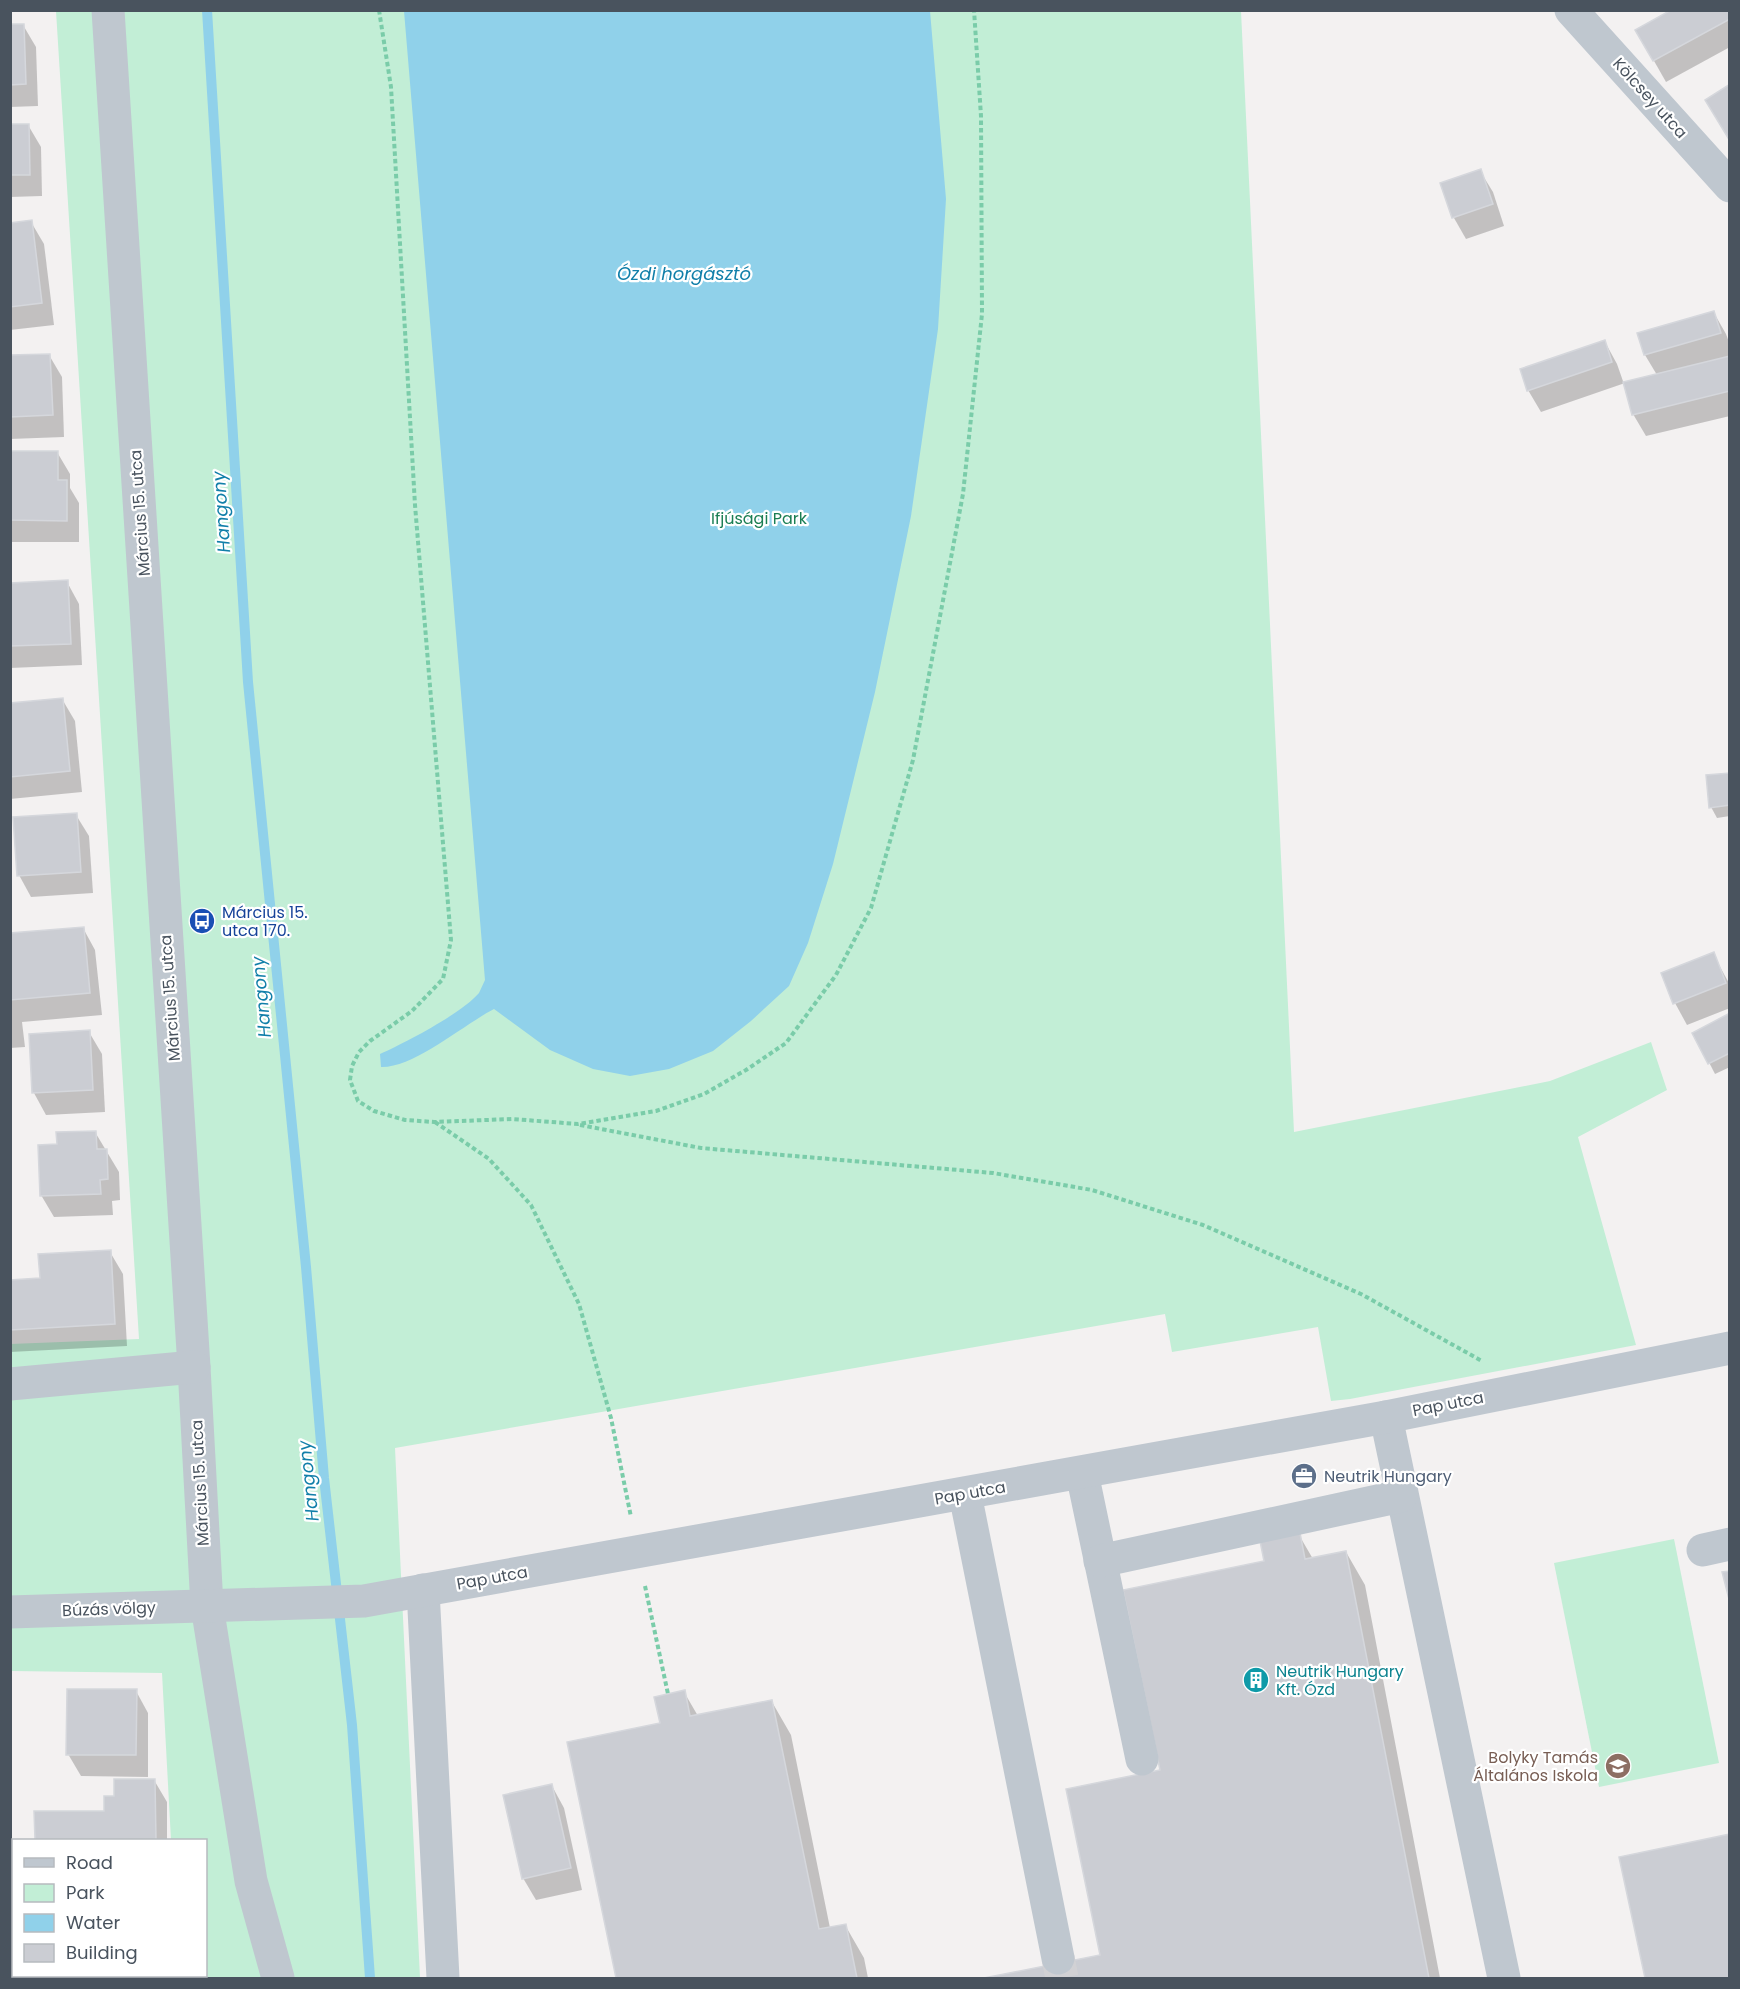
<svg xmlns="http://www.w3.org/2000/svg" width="1740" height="1989" viewBox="0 0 1740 1989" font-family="Poppins,sans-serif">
	<rect width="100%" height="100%" fill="#f3f1f1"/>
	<g fill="#c2eed6">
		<path d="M 56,11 L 1241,11 L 1294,1132 L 1550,1081 L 1651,1042 L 1667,1090 L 1578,1137 L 1636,1345 L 1350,1399 L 1331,1401 L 1318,1327 L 1172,1352 L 1165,1314 L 395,1448 L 420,1978 L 179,1978 L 178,1976 L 206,1976 L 206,1840 L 171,1840 L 162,1673 L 11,1671 L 10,1344 L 139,1339 Z"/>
		<path d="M 1674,1539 L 1719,1763 L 1599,1787 L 1554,1563 Z"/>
	</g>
	<path fill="#90d1ea" d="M 404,11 L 930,11 L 946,199 L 938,329 L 911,516 L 875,692 L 833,864 L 808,943 L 789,986 L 751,1021 L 713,1051 L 669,1069 L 630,1076 L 593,1069 L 550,1050 L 494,1009 C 463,1025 414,1068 381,1067 L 380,1054 C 405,1043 462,1013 479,993 C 481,989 483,984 485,980 Z"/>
	<g fill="#0003">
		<path d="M 1730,10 L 1730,47 L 1666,82 L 1637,31 Z"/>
		<path d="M 23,25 L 36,47 L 38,106 L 10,107 L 10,26 Z"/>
		<path d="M 28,125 L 41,147 L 42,196 L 10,197 L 10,126 Z"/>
		<path d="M 1480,171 L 1493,192 L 1504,226 L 1466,239 L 1454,218 L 1442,184 Z"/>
		<path d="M 31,222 L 44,244 L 54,325 L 10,330 L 10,224 Z"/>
		<path d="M 1714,313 L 1726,334 L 1730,345 L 1730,416 L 1646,436 L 1633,414 L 1625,383 L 1541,412 L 1528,390 L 1605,342 L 1617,364 L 1624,384 L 1657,375 L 1645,355 L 1639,334 Z"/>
		<path d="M 49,355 L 62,377 L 64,437 L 10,439 L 10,357 Z"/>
		<path d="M 57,452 L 70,474 L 70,488 L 79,503 L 79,542 L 10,542 L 10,453 Z"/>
		<path d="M 67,582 L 79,604 L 82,665 L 10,668 L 10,584 Z"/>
		<path d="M 62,699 L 75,721 L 82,792 L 10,799 L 10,728 Z"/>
		<path d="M 1729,774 L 1730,816 L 1717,818 L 1711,807 Z"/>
		<path d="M 76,815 L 89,836 L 93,893 L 31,897 L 19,875 Z"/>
		<path d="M 83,928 L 95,950 L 102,1015 L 22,1022 L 25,1047 L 10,1048 L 10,935 Z"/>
		<path d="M 1713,954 L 1730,985 L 1730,1008 L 1687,1025 L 1675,1003 Z"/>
		<path d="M 1730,1015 L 1730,1067 L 1715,1074 L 1694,1033 Z"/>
		<path d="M 89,1032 L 102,1054 L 105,1112 L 46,1115 L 34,1093 L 30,1035 Z"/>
		<path d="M 95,1132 L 119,1172 L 120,1200 L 112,1201 L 113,1215 L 54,1217 L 41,1195 L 58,1146 Z"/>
		<path d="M 110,1252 L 123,1274 L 127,1346 L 10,1352 L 10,1281 L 42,1280 Z"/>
		<path d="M 1299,1535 L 1313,1559 L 1346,1552 L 1365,1585 L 1440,1978 L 991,1978 L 1102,1956 L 1162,1771 L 1266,1563 Z"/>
		<path d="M 136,1691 L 148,1713 L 148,1777 L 81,1776 L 68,1754 Z"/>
		<path d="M 684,1692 L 698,1716 L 772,1702 L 791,1735 L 830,1928 L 845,1925 L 864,1958 L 868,1978 L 617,1978 L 569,1744 L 661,1725 Z"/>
		<path d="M 154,1780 L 167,1802 L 167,1840 L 36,1840 L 36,1813 L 105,1813 L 116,1797 Z"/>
		<path d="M 552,1786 L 564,1808 L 582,1890 L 536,1900 L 523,1878 Z"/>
		<path d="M 1730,1836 L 1730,1978 L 1646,1978 L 1621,1858 Z"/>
		<path d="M 10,1930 L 14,1976 L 175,1976 L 176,1978 L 10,1978 Z"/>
	</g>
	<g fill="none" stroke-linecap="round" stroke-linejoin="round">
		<path stroke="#90d1ea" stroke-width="10" d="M 207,10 L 248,682 L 306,1267 L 324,1478 L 352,1725 L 370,1978"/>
	</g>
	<g fill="#cbcdd3" stroke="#d5d7dc" stroke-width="1.5">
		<path d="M 1671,10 L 1730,10 L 1730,19 L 1653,61 L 1635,30 Z"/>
		<path d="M 10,24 L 24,24 L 26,84 L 10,85 Z"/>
		<path d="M 1730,84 L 1730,141 L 1705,100 Z"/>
		<path d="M 10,124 L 29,124 L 30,175 L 10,175 Z"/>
		<path d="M 1481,169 L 1493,204 L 1452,218 L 1440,183 Z"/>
		<path d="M 32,220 L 42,303 L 10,307 L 10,223 Z"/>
		<path d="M 1714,311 L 1721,333 L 1644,355 L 1637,333 Z"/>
		<path d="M 1605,340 L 1612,362 L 1527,391 L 1520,369 Z"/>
		<path d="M 50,354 L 53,415 L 10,417 L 10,355 Z"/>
		<path d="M 1730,356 L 1730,391 L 1632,415 L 1623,382 Z"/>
		<path d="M 10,451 L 58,451 L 58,480 L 67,480 L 67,521 L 10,520 Z"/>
		<path d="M 68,580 L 71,644 L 10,646 L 10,583 Z"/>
		<path d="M 63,698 L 70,771 L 10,777 L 10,703 Z"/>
		<path d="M 1730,773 L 1730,805 L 1709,808 L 1706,775 Z"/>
		<path d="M 77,813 L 81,872 L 17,876 L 13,817 Z"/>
		<path d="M 84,927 L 90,993 L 10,1000 L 10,933 Z"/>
		<path d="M 1714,952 L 1726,983 L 1673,1004 L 1661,973 Z"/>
		<path d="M 1730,1013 L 1730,1053 L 1708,1064 L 1692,1033 Z"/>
		<path d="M 90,1030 L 93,1090 L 32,1093 L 29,1034 Z"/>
		<path d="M 96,1131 L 97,1149 L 107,1149 L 108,1179 L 100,1180 L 101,1194 L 40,1196 L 38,1145 L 57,1144 L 56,1132 Z"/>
		<path d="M 111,1250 L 115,1324 L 10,1330 L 10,1280 L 40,1278 L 38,1254 Z"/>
		<path d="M 1300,1533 L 1305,1559 L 1346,1551 L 1429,1978 L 984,1978 L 1100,1955 L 1066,1789 L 1160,1770 L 1123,1590 L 1264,1561 L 1260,1541 Z"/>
		<path d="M 1730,1571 L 1730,1603 L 1722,1572 Z"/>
		<path d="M 67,1689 L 137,1689 L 136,1755 L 66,1755 Z"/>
		<path d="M 685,1690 L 690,1716 L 772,1700 L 819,1929 L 846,1924 L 857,1978 L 616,1978 L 567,1742 L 660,1723 L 654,1697 Z"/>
		<path d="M 114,1779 L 155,1779 L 156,1840 L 35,1840 L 34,1811 L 104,1811 L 104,1796 L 114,1796 Z"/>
		<path d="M 552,1784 L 571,1868 L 522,1879 L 503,1795 Z"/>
		<path d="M 1730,1834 L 1730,1978 L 1645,1978 L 1619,1857 Z"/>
		<path d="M 10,1928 L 14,1928 L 14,1976 L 55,1976 L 32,1978 L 10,1978 Z"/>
	</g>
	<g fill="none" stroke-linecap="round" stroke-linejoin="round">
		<path stroke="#d1d1d4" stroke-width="33" stroke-dasharray="33 16" stroke-linecap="butt" d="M 1058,1958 L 1062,1978"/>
		<g stroke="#7acca9" stroke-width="4" stroke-dasharray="4.5 3" stroke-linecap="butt">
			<path d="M 379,10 L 391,87 L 415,505 L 451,940 L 443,979 L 412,1011 L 370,1041 L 359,1052 L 352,1066 L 350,1080 L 358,1101 L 374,1111 L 405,1120 L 434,1122 L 512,1119 L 578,1124 L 656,1111 L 704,1094 L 746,1070 L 786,1043 L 836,975 L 871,908 L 913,760 L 963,494 L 982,314 L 981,116 L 974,10"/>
			<path d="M 435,1122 L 489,1159 L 531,1205 L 579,1304 L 611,1418 L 631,1517"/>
			<path d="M 580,1125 L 701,1148 L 993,1173 L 1092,1190 L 1203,1225 L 1361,1294 L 1482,1361"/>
			<path d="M 645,1586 L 668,1694"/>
		</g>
		<g stroke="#bfc7cf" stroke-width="33">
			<path d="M 108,10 L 194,1367 L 207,1606 L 251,1881 L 278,1978"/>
			<path d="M 1571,10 L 1730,186"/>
			<path d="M 10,1384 L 194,1367"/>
			<path d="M 1386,1417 L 1504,1978"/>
			<path d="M 1082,1473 L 1142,1759"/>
			<path d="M 965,1494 L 1058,1958"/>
			<path d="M 1703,1550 L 1730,1544"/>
			<path d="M 1100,1561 L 1401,1496"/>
			<path d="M 423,1590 L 443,1978"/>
			<path d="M 10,1612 L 364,1601 L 1386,1417 L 1730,1348"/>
		</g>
	</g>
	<defs>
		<g id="bus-disc" transform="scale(1.35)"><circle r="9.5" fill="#1a4fb4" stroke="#fff"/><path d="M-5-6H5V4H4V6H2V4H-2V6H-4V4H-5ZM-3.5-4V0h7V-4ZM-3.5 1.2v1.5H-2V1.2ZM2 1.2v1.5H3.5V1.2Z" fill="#fff"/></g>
		<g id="office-disc" transform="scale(1.35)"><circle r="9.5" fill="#5c6f8a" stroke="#fff"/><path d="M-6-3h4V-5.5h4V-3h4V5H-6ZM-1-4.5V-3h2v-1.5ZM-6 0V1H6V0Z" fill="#fff"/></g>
		<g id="building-disc" transform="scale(1.35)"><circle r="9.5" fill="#0f9aa8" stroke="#fff"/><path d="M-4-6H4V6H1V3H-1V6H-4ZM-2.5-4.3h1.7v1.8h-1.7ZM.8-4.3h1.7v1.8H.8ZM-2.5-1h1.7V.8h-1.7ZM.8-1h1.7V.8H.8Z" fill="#fff"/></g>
		<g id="school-disc" transform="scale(1.35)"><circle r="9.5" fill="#8d6e63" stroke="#fff"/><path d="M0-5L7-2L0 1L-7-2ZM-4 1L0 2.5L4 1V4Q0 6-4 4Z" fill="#fff"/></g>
	</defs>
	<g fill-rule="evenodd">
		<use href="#bus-disc" x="202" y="921"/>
		<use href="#office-disc" x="1304" y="1476"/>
		<use href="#building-disc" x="1256" y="1680"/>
		<use href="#school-disc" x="1618" y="1766"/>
	</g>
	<g text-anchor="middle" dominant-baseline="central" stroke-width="4.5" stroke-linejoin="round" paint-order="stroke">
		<g font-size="16" fill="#49535e" stroke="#fff">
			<text transform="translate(1650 98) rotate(48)">Kölcsey utca</text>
			<text transform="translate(140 513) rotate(-94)">Március 15. utca</text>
			<text transform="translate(170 998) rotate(-94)">Március 15. utca</text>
			<text transform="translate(1448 1404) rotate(-11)">Pap utca</text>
			<text transform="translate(200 1483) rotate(-93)">Március 15. utca</text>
			<text transform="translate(970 1493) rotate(-10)">Pap utca</text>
			<text transform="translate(492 1578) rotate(-10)">Pap utca</text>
			<text transform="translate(109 1609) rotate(-2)">Búzás völgy</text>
		</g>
		<g font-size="16" fill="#1b7e53" stroke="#fff">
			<text x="759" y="518">Ifjúsági Park</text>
		</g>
		<g font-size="16" fill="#164399" stroke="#fff" text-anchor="start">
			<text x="222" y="912">Március 15.<tspan x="222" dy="18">utca 170.</tspan></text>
		</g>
		<g font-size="16" fill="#4e5e75" stroke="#fff" text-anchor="start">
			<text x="1324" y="1476">Neutrik Hungary</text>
		</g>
		<g font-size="16" fill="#0d838f" stroke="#fff" text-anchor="start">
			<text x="1276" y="1671">Neutrik Hungary<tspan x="1276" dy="18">Kft. Ózd</tspan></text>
		</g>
		<g font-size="16" fill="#785e54" stroke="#fff" text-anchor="end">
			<text x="1598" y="1757">Bolyky Tamás<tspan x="1598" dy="18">Általános Iskola</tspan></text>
		</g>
		<g font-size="18" font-style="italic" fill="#117fa9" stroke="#fff">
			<text x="684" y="273">Ózdi horgásztó</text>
			<text transform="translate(221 512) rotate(-94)">Hangony</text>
			<text transform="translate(261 997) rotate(-95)">Hangony</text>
			<text transform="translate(308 1481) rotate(-96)">Hangony</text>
		</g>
	</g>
	<rect width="1740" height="1989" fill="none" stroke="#49535e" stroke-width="24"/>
	<rect x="12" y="1839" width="195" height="138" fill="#ffffff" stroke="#b6babf" stroke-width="1.5"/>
	<rect x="24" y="1858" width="30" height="9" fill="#bfc7cf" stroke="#b6babf" stroke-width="1.5"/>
	<text x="66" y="1869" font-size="18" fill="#49535e">Road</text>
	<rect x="24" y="1884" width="30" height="18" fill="#c2eed6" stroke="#b6babf" stroke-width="1.5"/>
	<text x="66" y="1899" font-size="18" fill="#49535e">Park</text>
	<rect x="24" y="1914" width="30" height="18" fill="#90d1ea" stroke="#b6babf" stroke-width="1.5"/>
	<text x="66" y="1929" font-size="18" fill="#49535e">Water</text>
	<rect x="24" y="1944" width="30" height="18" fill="#cbcdd3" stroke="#b6babf" stroke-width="1.5"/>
	<text x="66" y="1959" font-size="18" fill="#49535e">Building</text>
</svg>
